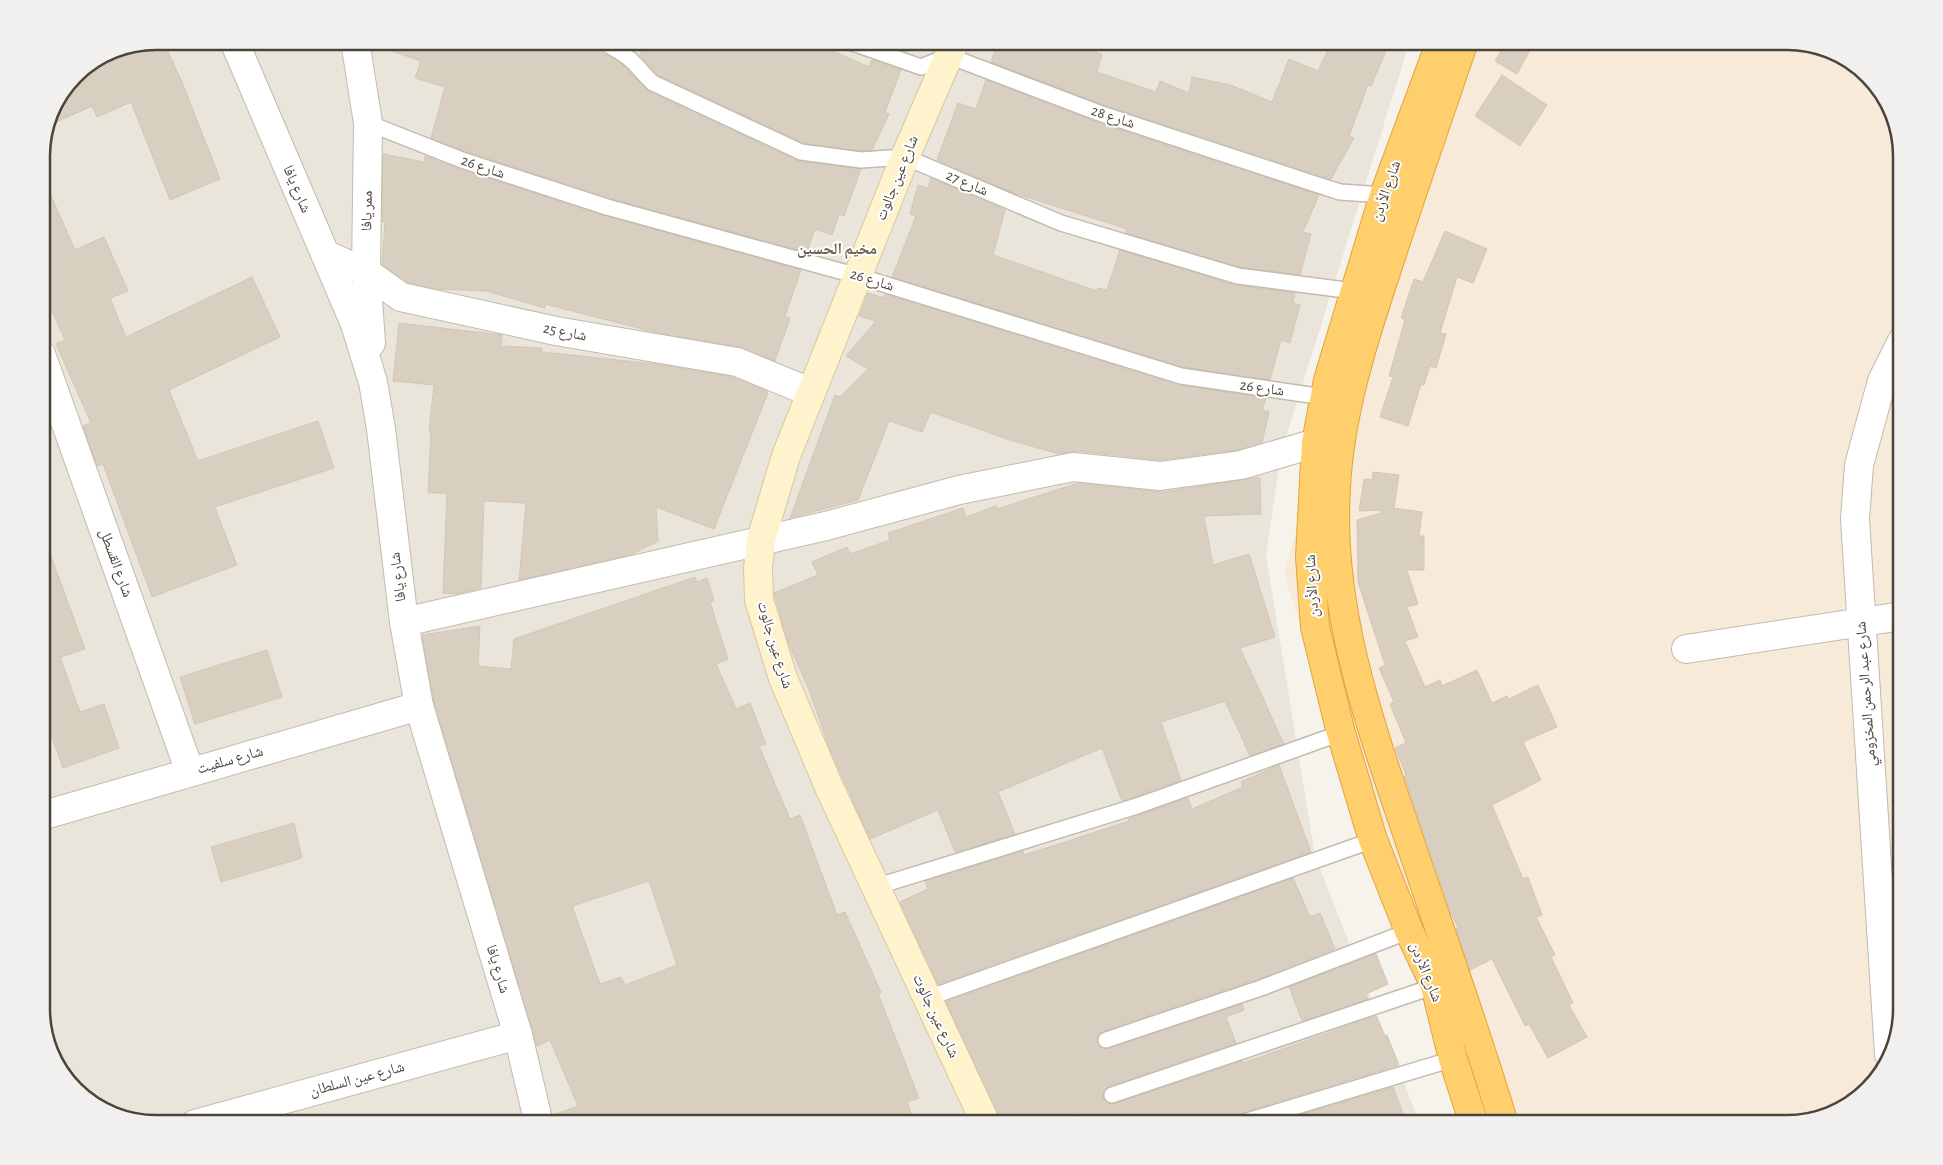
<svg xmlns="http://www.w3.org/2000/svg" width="1943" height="1165" viewBox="0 0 1943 1165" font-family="'Alegreya Sans','Noto Naskh Arabic',sans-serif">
	<rect width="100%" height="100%" fill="#f6f3ec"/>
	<path fill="#eae5da" d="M 157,41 L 1410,41 L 1281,453 L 1266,555 L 1315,856 L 1420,1124 L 157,1124 L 99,1108 L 57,1066 L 41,1016 L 41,149 L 50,112 L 75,75 L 113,50 Z"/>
	<path fill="#f7ead8" d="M 1458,41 L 1786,41 L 1844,57 L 1886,99 L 1902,149 L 1902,1009 L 1886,1066 L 1844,1108 L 1787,1124 L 1467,1124 L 1284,575 L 1336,379 Z"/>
	<g fill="#d8cfc1" stroke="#d3c7b4" fill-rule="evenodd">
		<path d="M 156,41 L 163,41 L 182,82 L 220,179 L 170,200 L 131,102 L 97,117 L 92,106 L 47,126 L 50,112 L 75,75 L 113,50 Z"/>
		<path d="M 374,41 L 593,41 L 594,49 L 621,63 L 649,92 L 797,161 L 861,169 L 844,216 L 839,214 L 832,235 L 815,229 L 807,252 L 610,198 L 465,151 L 431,138 L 445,87 L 415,78 L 421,61 L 374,45 Z"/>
		<path d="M 642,41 L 810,41 L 869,67 L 872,60 L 901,70 L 885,112 L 889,114 L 872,150 L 861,151 L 804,143 L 658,75 L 640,55 Z"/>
		<path d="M 888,41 L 912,41 L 907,52 L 887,45 Z"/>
		<path d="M 998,41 L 1100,41 L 1095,52 L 1102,54 L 1097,72 L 1156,92 L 1160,81 L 1189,93 L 1192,77 L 1231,85 L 1272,102 L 1289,59 L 1318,71 L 1332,41 L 1377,41 L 1388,46 L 1371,86 L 1368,85 L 1349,136 L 1354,138 L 1331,179 L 1102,104 L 991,62 Z"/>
		<path d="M 1507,41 L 1535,41 L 1517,74 L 1495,61 Z"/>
		<path d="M 1502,75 L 1547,105 L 1520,146 L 1475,116 Z"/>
		<path d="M 986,80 L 1096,122 L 1319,195 L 1303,232 L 1311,234 L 1300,275 L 1240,267 L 1126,233 L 1127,229 L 1014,193 L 937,160 L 958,103 L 976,109 Z"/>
		<path d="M 383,154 L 424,162 L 425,156 L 459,169 L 605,216 L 801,270 L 785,316 L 790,318 L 775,361 L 740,347 L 658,333 L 545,304 L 545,308 L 486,291 L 436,289 L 407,282 L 382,265 L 385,222 L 382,222 Z"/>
		<path d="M 41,173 L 75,250 L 104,237 L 128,291 L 110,298 L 126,337 L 252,277 L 280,337 L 169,390 L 198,461 L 318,421 L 334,468 L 215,507 L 237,565 L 152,597 L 103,464 L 97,466 L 83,426 L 91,423 L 56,344 L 65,340 L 41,286 Z"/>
		<path d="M 931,178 L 1005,210 L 993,255 L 1097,291 L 1098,288 L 1107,290 L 1120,250 L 1235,285 L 1295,293 L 1293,303 L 1300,305 L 1290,343 L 1281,340 L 1270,380 L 1183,367 L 892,277 L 916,216 L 910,214 L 918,185 L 928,188 Z"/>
		<path d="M 1445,231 L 1487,249 L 1473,283 L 1457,277 L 1440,333 L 1446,334 L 1436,368 L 1430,366 L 1424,385 L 1421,384 L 1408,426 L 1380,417 L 1393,377 L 1389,376 L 1405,320 L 1401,318 L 1414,279 L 1423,282 Z"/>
		<path d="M 868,293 L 884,298 L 885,294 L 1178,385 L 1266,398 L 1262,410 L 1269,412 L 1262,443 L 1238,450 L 1160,460 L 1075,451 L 1059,454 L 1010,440 L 931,412 L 922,432 L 889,421 L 858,500 L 790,518 L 835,395 L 840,397 L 868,369 L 846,356 L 876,321 L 859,316 Z"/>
		<path d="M 399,323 L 502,335 L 501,346 L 542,348 L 542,352 L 656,364 L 733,377 L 765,390 L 768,393 L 714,529 L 656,507 L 658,541 L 630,555 L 519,580 L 526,503 L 484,501 L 481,588 L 457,594 L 443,593 L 447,493 L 428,493 L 431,431 L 429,431 L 434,385 L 393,381 Z"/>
		<path d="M 1373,472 L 1399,475 L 1394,508 L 1422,512 L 1419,536 L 1424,536 L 1424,570 L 1407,570 L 1418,604 L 1407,607 L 1418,637 L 1405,641 L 1425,687 L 1440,680 L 1442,686 L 1477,670 L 1492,703 L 1507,696 L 1509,699 L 1538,685 L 1557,727 L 1523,742 L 1541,780 L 1492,805 L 1523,879 L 1528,877 L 1542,915 L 1536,917 L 1555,955 L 1551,957 L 1573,1003 L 1569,1005 L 1587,1037 L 1548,1058 L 1529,1024 L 1525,1026 L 1492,959 L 1470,970 L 1456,929 L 1458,928 L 1450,911 L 1404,776 L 1406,775 L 1395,748 L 1406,743 L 1390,704 L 1394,702 L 1379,668 L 1385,665 L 1358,582 L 1357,520 L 1381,513 L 1381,510 L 1359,511 L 1364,479 L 1372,480 Z"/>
		<path d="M 1253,478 L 1260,478 L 1261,514 L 1204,516 L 1213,565 L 1249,554 L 1275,637 L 1240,648 L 1284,744 L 1250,756 L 1225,701 L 1161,722 L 1181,780 L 1122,801 L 1102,748 L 998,792 L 1015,834 L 955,852 L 938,810 L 870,839 L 829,747 L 809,690 L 788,642 L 774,593 L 818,575 L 812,562 L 847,547 L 850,554 L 890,540 L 888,533 L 963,508 L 966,517 L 996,506 L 997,509 L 1078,483 L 1162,492 Z"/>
		<path d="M 41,537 L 44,537 L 85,649 L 60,657 L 80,712 L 104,704 L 119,748 L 63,768 L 41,707 Z"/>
		<path d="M 695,577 L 697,582 L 707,578 L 714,600 L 710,602 L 728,659 L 716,664 L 736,709 L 750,703 L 766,744 L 759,746 L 790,819 L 800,815 L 837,915 L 845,912 L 881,992 L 878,993 L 919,1098 L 907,1102 L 911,1114 L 904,1117 L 906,1124 L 554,1124 L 553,1115 L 578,1106 L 550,1040 L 537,1046 L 434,702 L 422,635 L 480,626 L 478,666 L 511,669 L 514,639 ZM 649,881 L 677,965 L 625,985 L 621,977 L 600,984 L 572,906 Z"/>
		<path d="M 267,650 L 282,697 L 195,724 L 180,677 Z"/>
		<path d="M 1279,765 L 1311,852 L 938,984 L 900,902 L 928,889 L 925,881 L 1023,851 L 1024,855 L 1068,841 L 1129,821 L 1128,819 L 1188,798 L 1192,809 L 1243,787 L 1241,782 Z"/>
		<path d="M 294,823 L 302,858 L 221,882 L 211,847 Z"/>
		<path d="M 1293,878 L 1310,917 L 1320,913 L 1335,949 L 1258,979 L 1103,1031 L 1099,1034 L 1097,1042 L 1100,1047 L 1108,1049 L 1242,1004 L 1244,1010 L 1226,1017 L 1236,1043 L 1109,1086 L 1103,1093 L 1103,1098 L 1110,1104 L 1115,1104 L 1242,1061 L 1243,1063 L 1376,1016 L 1385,1036 L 1387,1035 L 1399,1065 L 1234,1115 L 1230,1118 L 1228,1124 L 1083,1124 L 1078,1112 L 1051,1124 L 1001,1124 L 946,1002 Z"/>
		<path d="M 1376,954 L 1388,984 L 1366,994 L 1368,999 L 1302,1021 L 1289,987 Z"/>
		<path d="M 1393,1087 L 1407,1124 L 1270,1124 Z"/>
	</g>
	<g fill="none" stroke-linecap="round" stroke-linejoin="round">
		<g stroke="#c2bbae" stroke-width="18">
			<g id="lane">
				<path d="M 602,41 C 612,48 625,53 633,62 C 640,69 645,76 653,83 L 801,152 L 861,160 L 905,157 L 1061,223 L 1238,276 L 1353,291"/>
				<path d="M 847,41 L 921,67 L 949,56 L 1099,113 L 1315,184 L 1340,192 L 1384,195"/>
				<path d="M 368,123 L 462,160 L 607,207 L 858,276 L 1181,376 L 1324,397"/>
				<path d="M 875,887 L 1137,806 L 1341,733"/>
				<path d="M 928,998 L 1373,840"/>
				<path d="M 1106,1040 L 1261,988 L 1409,931"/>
				<path d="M 1112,1095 L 1435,986"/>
				<path d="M 1237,1124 L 1453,1059"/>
			</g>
		</g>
		<g stroke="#c2bbae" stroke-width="30">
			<g id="street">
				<path d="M 234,41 L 355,324 L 373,382 L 381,429 L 404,622 L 419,706 L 518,1035 L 539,1124"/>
				<path d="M 355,41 L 368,123 L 366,272 L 371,343"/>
				<path d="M 326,255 L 366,272 L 401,297 L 556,331 L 737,362 L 810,392"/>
				<path d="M 41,354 L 190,772"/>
				<path d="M 404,622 L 826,526 L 959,490 L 1073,467 L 1160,476 L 1241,465 L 1316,443"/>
				<path d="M 1686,649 L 1902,616"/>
				<path d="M 41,816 L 419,706"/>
				<path d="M 1889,1054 L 1855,519 L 1859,465 L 1882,381 L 1902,341"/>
				<path d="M 195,1124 L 518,1035"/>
			</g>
		</g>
		<g stroke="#d6c79b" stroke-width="30">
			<path id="secondary" d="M 955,41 L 905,157 L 786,456 L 761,540 L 758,568 L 759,600 L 783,678 L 829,787 L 986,1124"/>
		</g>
		<g stroke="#e0a43c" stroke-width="30">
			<g id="highway">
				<path d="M 1441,41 L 1384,195 L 1328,380 L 1316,443 L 1310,557 L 1315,627 L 1341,733 L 1373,840 L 1409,931 L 1435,986 L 1453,1059 L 1474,1124"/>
				<path d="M 1464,41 C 1438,118 1411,195 1386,272 C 1363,341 1340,413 1336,487 C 1328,609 1370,725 1409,839 C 1441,934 1475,1028 1504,1124"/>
			</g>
		</g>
		<use href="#lane" stroke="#fff" stroke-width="15"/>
		<use href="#street" stroke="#fff" stroke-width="28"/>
		<use href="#secondary" stroke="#fff3cd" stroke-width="28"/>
		<use href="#highway" stroke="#ffcf6e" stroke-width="28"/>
	</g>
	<g text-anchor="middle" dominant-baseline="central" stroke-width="4" stroke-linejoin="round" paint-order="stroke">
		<g font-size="15" fill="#4b4439" stroke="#fff">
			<text transform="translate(1113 117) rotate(18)">شارع 28</text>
			<text transform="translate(483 167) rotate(19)">شارع 26</text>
			<text transform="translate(897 178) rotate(-68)">شارع عين جالوت</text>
			<text transform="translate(967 183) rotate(23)">شارع 27</text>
			<text transform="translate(297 189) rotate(67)">شارع يافا</text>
			<text transform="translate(1386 191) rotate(-71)">شارع الأردن</text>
			<text transform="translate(367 211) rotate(-89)">ممر يافا</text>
			<text transform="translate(872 280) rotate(17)">شارع 26</text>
			<text transform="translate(565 332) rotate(11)">شارع 25</text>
			<text transform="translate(1262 388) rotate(8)">شارع 26</text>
			<text transform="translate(116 563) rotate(70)">شارع القسطل</text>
			<text transform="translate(398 577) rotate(-97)">شارع يافا</text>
			<text transform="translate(1312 586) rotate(-93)">شارع الأردن</text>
			<text transform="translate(775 645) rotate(73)">شارع عين جالوت</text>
			<text transform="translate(1866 694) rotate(-94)">شارع عبد الرحمن المخزومي</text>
			<text transform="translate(230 760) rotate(-16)">شارع سلفيت</text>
			<text transform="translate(498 969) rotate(73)">شارع يافا</text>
			<text transform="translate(1426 972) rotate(68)">شارع الأردن</text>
			<text transform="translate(936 1016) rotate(65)">شارع عين جالوت</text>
			<text transform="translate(357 1079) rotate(-15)">شارع عين السلطان</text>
		</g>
		<g font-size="16" font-weight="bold" fill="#6e6250" stroke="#fff">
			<text x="837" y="249">مخيم الحسين</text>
		</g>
	</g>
	<path d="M0 0H1943V1165H0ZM156 50H1787A106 106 0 0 1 1893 156V1009A106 106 0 0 1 1787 1115H156A106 106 0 0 1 50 1009V156A106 106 0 0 1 156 50Z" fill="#f1f0ef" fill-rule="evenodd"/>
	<path fill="none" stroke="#4b4439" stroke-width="2.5" d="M156 50H1787A106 106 0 0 1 1893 156V1009A106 106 0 0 1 1787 1115H156A106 106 0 0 1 50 1009V156A106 106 0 0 1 156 50Z"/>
</svg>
